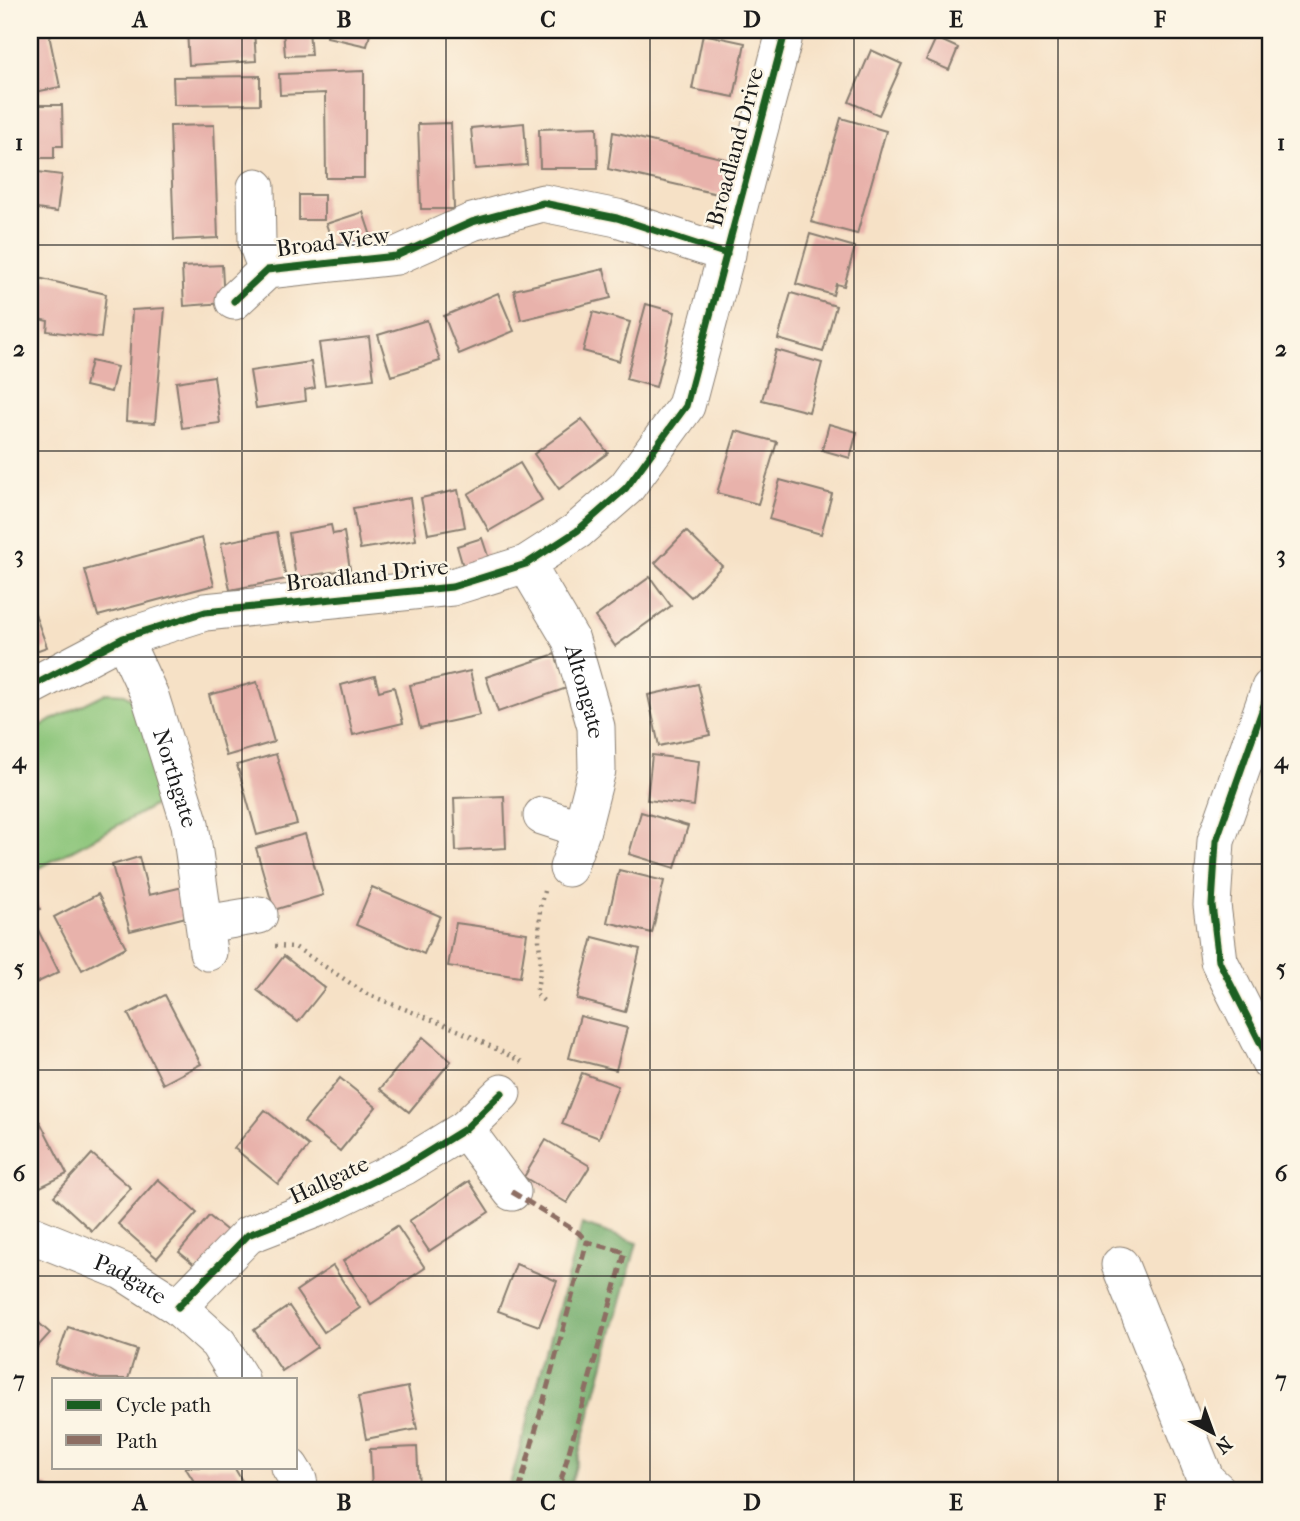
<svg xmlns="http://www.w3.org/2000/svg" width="1300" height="1521" viewBox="0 0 1300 1521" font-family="'IM FELL French Canon',serif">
	<rect width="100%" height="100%" fill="#fcf5e5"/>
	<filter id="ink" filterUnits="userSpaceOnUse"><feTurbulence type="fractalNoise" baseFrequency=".0143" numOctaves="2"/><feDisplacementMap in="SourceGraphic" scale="14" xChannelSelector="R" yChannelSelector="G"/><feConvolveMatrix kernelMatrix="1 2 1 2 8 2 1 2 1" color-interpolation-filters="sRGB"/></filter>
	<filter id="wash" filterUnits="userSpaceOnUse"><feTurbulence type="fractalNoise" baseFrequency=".00686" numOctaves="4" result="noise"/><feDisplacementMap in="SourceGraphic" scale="28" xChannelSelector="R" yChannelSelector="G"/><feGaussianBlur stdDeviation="1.57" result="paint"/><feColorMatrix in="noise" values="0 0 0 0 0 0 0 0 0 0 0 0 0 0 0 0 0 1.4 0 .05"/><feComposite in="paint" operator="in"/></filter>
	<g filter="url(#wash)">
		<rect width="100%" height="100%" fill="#f6e1c6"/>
		<path fill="#8bc579" stroke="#54704a" stroke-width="2" d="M 106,693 L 125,694 L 134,701 L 168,798 L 30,873 L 30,731 Z"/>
		<path fill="#70aa69" stroke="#466342" stroke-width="2" d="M 582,1224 L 637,1243 L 569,1491 L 508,1491 Z"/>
		<g id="blocks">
			<g fill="#e8b2ab">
				<path d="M 48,30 L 60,87 L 30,93 L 30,33 Z"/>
				<path d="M 187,30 L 254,30 L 256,61 L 189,65 Z"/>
				<path d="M 283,30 L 309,30 L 311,55 L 285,56 Z"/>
				<path d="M 328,30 L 371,30 L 367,46 L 327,37 Z"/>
				<path d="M 703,34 L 745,43 L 734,97 L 692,89 Z"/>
				<path d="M 936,38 L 958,48 L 949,70 L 926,60 Z"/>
				<path d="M 871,50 L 902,64 L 879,115 L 849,102 Z"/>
				<path d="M 364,71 L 364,178 L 326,178 L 325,93 L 280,95 L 279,74 Z"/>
				<path d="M 260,76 L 260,104 L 174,105 L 173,77 Z"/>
				<path d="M 30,105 L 62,105 L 63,146 L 54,146 L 54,158 L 30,158 Z"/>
				<path d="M 841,118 L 886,131 L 857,234 L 811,222 Z"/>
				<path d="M 451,123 L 454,209 L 421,209 L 418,124 Z"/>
				<path d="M 524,123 L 527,165 L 475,169 L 471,128 Z"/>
				<path d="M 214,125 L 218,238 L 174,240 L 170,126 Z"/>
				<path d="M 597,127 L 598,168 L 540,168 L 539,129 Z"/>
				<path d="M 613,132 L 746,164 L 735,198 L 608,169 Z"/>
				<path d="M 30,171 L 62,175 L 57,212 L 30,208 Z"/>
				<rect x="299" y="195" width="25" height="25"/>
				<path d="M 363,212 L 375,248 L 339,261 L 326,224 Z"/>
				<path d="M 810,234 L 855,247 L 844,286 L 836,284 L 833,295 L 796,284 Z"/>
				<path d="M 222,265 L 224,303 L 184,306 L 182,267 Z"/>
				<path d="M 604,269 L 611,298 L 521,320 L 514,290 Z"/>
				<path d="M 30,276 L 106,294 L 101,338 L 47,331 L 48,321 L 38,319 L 36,331 L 30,330 Z"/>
				<path d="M 498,293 L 514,331 L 459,354 L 444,316 Z"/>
				<path d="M 791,293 L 836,306 L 823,352 L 778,339 Z"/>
				<path d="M 646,304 L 675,312 L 656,387 L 626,379 Z"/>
				<path d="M 165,308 L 155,423 L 126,421 L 132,310 Z"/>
				<path d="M 593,312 L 630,322 L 619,361 L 583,351 Z"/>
				<path d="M 427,320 L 440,361 L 391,376 L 378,335 Z"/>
				<path d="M 369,337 L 374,379 L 325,385 L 319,343 Z"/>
				<path d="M 776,350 L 822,363 L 809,412 L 762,400 Z"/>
				<path d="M 91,361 L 117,367 L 111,392 L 85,386 Z"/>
				<path d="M 311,362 L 315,388 L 305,390 L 306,401 L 256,408 L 250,371 Z"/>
				<path d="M 214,376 L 220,423 L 182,428 L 176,382 Z"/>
				<path d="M 582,419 L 608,453 L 559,489 L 534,454 Z"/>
				<path d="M 829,424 L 857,432 L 850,458 L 822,450 Z"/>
				<path d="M 736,431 L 777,442 L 758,504 L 717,493 Z"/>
				<path d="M 520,463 L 542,500 L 489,531 L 468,494 Z"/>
				<path d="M 780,480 L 832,494 L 821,534 L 769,519 Z"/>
				<path d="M 458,490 L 465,527 L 428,534 L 421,498 Z"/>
				<path d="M 410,498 L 416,540 L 360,549 L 353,508 Z"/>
				<path d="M 331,525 L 333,534 L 344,532 L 350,569 L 296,578 L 289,533 Z"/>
				<path d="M 686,531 L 722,566 L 691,597 L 655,563 Z"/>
				<path d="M 277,532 L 286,579 L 230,590 L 221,543 Z"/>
				<path d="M 202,538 L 214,585 L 98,616 L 85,570 Z"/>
				<path d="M 482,538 L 490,562 L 464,570 L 457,546 Z"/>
				<path d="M 650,577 L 671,606 L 615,646 L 595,617 Z"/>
				<path d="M 30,601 L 47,647 L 30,653 Z"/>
				<path d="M 555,654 L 567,688 L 498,712 L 486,677 Z"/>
				<path d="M 470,671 L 480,715 L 420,728 L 410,685 Z"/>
				<path d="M 375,676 L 379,691 L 394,687 L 403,723 L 353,735 L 341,685 Z"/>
				<path d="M 257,682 L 274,742 L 226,756 L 209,695 Z"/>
				<path d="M 698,684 L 710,735 L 659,746 L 648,695 Z"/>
				<path d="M 276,754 L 297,824 L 257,835 L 237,765 Z"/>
				<path d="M 652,755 L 699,761 L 694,806 L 647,800 Z"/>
				<path d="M 504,796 L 506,848 L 456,851 L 454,798 Z"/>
				<path d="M 641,812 L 688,826 L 675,868 L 629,854 Z"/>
				<path d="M 305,834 L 323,895 L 274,910 L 256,848 Z"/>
				<path d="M 139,857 L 149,895 L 183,887 L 190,916 L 130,931 L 112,865 Z"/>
				<path d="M 619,870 L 664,881 L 652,933 L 607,922 Z"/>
				<path d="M 372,887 L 440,916 L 424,954 L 356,925 Z"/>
				<path d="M 30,889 L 40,909 L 30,914 Z"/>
				<path d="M 98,894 L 126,947 L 82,970 L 54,917 Z"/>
				<path d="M 456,923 L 527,933 L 520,977 L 448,966 Z"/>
				<path d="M 36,926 L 59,972 L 30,986 L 30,929 Z"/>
				<path d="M 593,937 L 640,949 L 625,1012 L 577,999 Z"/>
				<path d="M 284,956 L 325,988 L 298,1022 L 257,990 Z"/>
				<path d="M 165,995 L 201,1064 L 163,1084 L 128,1014 Z"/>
				<path d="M 580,1016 L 627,1028 L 616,1070 L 569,1058 Z"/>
				<path d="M 423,1037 L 451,1061 L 409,1112 L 380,1089 Z"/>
				<path d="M 582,1073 L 618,1086 L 599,1138 L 562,1124 Z"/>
				<path d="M 340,1078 L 376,1107 L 340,1151 L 304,1122 Z"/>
				<path d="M 265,1110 L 309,1146 L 278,1184 L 234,1148 Z"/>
				<path d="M 40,1122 L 67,1174 L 30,1192 L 30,1127 Z"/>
				<path d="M 546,1140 L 590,1166 L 567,1203 L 524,1177 Z"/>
				<path d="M 92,1154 L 131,1188 L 92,1231 L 54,1196 Z"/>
				<path d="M 158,1179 L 197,1213 L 157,1258 L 118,1224 Z"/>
				<path d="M 469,1181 L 489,1212 L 429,1251 L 409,1221 Z"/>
				<path d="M 209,1216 L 241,1242 L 212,1279 L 179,1252 Z"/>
				<path d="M 397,1226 L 425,1268 L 371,1304 L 343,1261 Z"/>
				<path d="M 516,1264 L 557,1281 L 539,1326 L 498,1311 Z"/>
				<path d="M 333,1266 L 360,1308 L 324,1332 L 296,1291 Z"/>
				<path d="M 289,1306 L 317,1347 L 282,1371 L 254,1330 Z"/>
				<path d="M 30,1315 L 50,1333 L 30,1355 Z"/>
				<path d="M 68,1327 L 137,1350 L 128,1379 L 100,1379 L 55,1364 Z"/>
				<path d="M 408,1387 L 417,1429 L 366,1439 L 358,1397 Z"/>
				<path d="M 417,1447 L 419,1487 L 372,1489 L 370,1449 Z"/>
				<path d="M 185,1467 L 234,1467 L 248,1491 L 200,1491 Z"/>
				<path d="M 30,1482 L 49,1486 L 48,1491 L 30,1491 Z"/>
			</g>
		</g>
	</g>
	<g filter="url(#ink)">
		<use href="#blocks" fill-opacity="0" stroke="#897e71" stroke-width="2"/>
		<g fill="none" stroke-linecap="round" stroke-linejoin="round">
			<g stroke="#897e71" stroke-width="39">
				<g id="minor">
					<path d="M 256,187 L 257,243 L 267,270"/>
					<path d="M 234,301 L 267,270 L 396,256 L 472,222 L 543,203 L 617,218 L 727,254"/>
					<path id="s1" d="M 526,564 L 571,640 L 596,727 L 597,770 L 582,829 L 568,868"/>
					<path id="s2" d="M 123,638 L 150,696 L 190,824 L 208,952"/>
					<path d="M 30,687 L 123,638 L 205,612 L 452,587 L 526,564 L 577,531 L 626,488 L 686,406 L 783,40 L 784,30"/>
					<path d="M 1270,688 L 1216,841 L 1212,905 L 1219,961 L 1270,1062"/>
					<path d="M 542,816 L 582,829"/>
					<path d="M 205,924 L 259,915"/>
					<path d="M 465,1129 L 512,1192"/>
					<path id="s3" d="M 30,1234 L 122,1271 L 178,1307 L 218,1343 L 240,1379"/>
					<path d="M 1120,1265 L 1206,1480 L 1218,1491"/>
					<path d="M 178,1307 L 248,1235 L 323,1206 L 405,1166 L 465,1129 L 502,1093"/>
					<path d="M 290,1467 L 298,1480 L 300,1491"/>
				</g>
			</g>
			<g stroke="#897e71" stroke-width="4.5" stroke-dasharray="2 5" stroke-linecap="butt">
				<path d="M 544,891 L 540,907 L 539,941 L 541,967 L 536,994 L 546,1003"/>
				<path d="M 275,946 L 295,947 L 367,994 L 460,1031 L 522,1062"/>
			</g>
			<use href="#minor" stroke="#fff" stroke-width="37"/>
			<g stroke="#8d6e63" stroke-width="5" stroke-dasharray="10 5" stroke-linecap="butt">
				<path d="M 512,1192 L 579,1233 L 587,1242"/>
				<path d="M 519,1491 L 587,1242 L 625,1252 L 558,1491"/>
			</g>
			<g stroke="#fcf5e5" stroke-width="11">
				<g id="cycleway">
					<path d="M 234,301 L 267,270 L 396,256 L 472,222 L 543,203 L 617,218 L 727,254"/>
					<path d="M 30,687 L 123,638 L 205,612 L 452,587 L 526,564 L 577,531 L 626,488 L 686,406 L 783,40 L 784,30"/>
					<path d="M 1270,688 L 1216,841 L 1212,905 L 1219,961 L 1270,1062"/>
					<path d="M 178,1307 L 248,1235 L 323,1206 L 405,1166 L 465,1129 L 502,1093"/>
				</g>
			</g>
			<use href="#cycleway" stroke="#1b5e20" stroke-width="7"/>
		</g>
	</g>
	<path fill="none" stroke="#1c1c1c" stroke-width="2" stroke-opacity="0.55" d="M 242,30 L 242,1379M 446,30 L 446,1491M 650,30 L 650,1491M 854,30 L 854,1491M 1058,30 L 1058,1491M 30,245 L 1270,245M 30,451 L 1270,451M 30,657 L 1270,657M 30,864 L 1270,864M 30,1070 L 1270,1070M 30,1276 L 1270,1276M 242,1467 L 242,1491"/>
	<g text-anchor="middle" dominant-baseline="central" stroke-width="5" stroke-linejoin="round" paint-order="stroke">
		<g font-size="23" fill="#1c1c1c" stroke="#fcf5e5">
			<text transform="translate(735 147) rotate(-75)">Broadland Drive</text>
			<text transform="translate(333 242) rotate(-7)">Broad View</text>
			<text transform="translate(367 575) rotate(-6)">Broadland Drive</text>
			<text stroke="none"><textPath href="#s1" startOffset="142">Altongate</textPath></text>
			<text stroke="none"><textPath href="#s2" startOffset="150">Northgate</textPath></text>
			<text transform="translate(329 1180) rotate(-25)">Hallgate</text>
			<text stroke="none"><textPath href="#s3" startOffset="110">Padgate</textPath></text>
		</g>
	</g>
	<rect width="1300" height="1521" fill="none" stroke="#fcf5e5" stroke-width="77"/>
	<rect x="52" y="1378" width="245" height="91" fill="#fcf5e5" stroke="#a29e95" stroke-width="2"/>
	<rect x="66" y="1400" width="35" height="10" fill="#1b5e20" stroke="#a29e95" stroke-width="2"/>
	<text x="116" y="1412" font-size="21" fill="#1c1c1c">Cycle path</text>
	<rect x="66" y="1435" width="35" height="10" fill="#8d6e63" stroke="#a29e95" stroke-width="2"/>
	<text x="116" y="1448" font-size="21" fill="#1c1c1c">Path</text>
	<g transform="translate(1213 1433) rotate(139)" stroke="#fcf5e5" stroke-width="5" paint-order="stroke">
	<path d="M0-5L12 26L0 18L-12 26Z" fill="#1c1c1c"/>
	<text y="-10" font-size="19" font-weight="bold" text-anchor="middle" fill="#1c1c1c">N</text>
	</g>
	<rect x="38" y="38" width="1224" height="1444" fill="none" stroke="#1c1c1c" stroke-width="2.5"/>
	<g font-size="23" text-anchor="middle" font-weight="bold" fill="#1c1c1c">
		<text x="140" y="27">A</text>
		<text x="344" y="27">B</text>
		<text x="548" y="27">C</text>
		<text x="752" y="27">D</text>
		<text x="956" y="27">E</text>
		<text x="1160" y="27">F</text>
		<text x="19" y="150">1</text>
		<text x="1281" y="150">1</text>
		<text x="19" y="356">2</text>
		<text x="1281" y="356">2</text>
		<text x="19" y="562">3</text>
		<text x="1281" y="562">3</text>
		<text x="19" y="768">4</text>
		<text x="1281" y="768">4</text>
		<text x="19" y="975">5</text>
		<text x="1281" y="975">5</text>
		<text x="19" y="1181">6</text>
		<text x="1281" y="1181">6</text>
		<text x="19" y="1387">7</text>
		<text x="1281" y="1387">7</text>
		<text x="140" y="1510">A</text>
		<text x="344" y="1510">B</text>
		<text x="548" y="1510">C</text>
		<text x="752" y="1510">D</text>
		<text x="956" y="1510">E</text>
		<text x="1160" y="1510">F</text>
	</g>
</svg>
